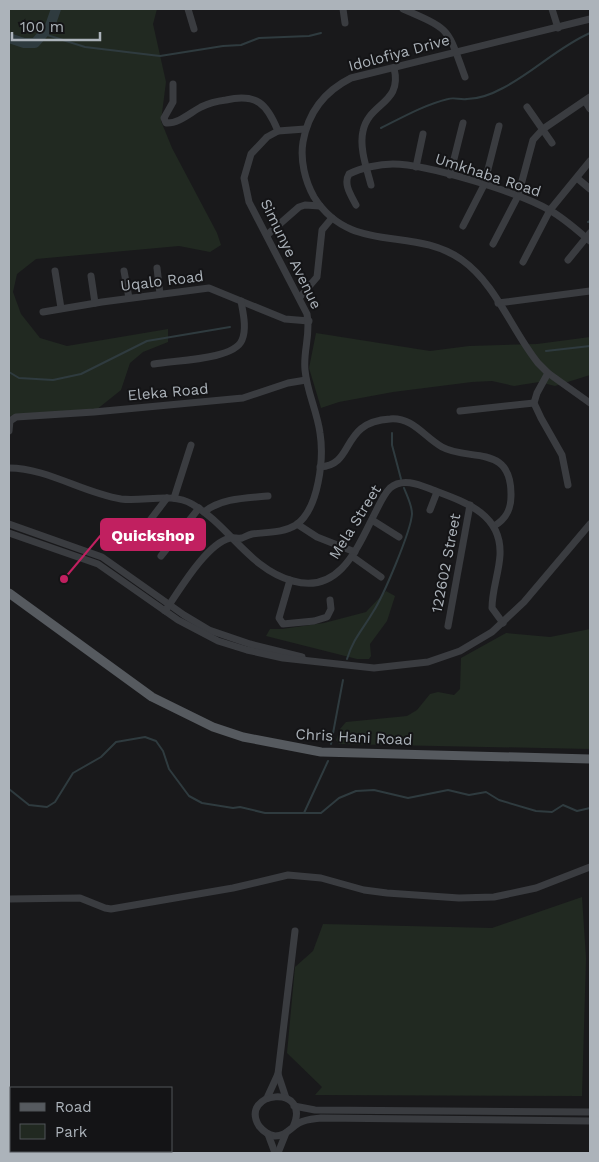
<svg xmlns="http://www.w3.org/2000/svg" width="599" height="1162" viewBox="0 0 599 1162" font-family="'Work Sans',sans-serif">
	<rect width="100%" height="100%" fill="#19191b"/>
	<g fill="#212921">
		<path d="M 9,9 L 157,9 L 153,24 L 166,82 L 161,121 L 172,148 L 217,233 L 221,245 L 210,252 L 179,246 L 36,259 L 17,274 L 13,292 L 21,314 L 40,338 L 67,346 L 168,329 L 168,342 L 143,352 L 130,363 L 121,390 L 96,410 L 9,416 Z"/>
		<path d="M 316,333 L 430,351 L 469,346 L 537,344 L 590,337 L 590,375 L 555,386 L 539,382 L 514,386 L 492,381 L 472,382 L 393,392 L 339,402 L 321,408 L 309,368 Z"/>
		<path d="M 386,591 L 395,596 L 387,621 L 370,644 L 371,656 L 369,659 L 357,659 L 266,636 L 270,629 L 282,629 L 324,623 L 366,612 Z"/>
		<path d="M 590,629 L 590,749 L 339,744 L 336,740 L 340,729 L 346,722 L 407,716 L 417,710 L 430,694 L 438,692 L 454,695 L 460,689 L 461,658 L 506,633 L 550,637 Z"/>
		<path d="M 582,897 L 586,958 L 582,1096 L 315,1095 L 322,1087 L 287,1053 L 295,967 L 313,951 L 323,924 L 492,928 Z"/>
	</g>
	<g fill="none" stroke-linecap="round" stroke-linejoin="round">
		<g stroke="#2f3b3f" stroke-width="2">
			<path d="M 44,34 L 85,47 L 160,56 L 223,46 L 241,45 L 259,38 L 309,36 L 321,33"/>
			<path d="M 381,128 C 403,117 424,105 448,99 C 454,97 460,100 467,99 C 480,99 492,94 503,88 C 534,72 558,47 590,33"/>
			<path d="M 588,222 L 590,221"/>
			<path d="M 546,351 L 590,346"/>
			<path d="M 9,372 L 19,378 L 53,380 L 81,374 L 147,341 L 230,327"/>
			<path d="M 392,433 L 392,445 L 401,479"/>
			<path d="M 347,659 C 353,639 363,629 373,612 C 383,597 411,531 412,514 C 412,505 407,496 404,488"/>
			<path d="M 331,744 L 343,680"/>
			<path d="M 9,789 L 29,805 L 47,807 L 55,802 L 73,773 L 101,757 L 116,742 L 145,737 L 156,741 L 163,751 L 169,769 L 189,796 L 202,803 L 233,808 L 240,807 L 265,813 L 321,813 L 339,798 L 356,791 L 374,790 L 408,798 L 448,790 L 469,795 L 486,792 L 499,800 L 536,811 L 552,812 L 563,805 L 577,811 L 590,808"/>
			<path d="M 304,813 L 328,761"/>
		</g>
		<path stroke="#2f3b3f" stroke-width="10" d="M 9,38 L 24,43 L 35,43 L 50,26 L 56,9"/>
		<g stroke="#3a3c40" stroke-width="7">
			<path d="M 188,9 L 194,29"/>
			<path d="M 343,9 L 345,23"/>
			<path d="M 403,9 C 452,30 447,28 465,77"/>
			<path d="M 552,9 L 558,28"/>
			<path d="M 590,19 L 351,78 C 325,91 308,113 303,142 C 300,160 305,181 314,197 C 351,256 413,225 462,260 C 496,284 512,331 538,363 L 548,373 L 590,403"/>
			<path d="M 173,84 L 173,102 L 164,118 L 166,123 C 178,124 190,113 201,107 C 209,103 218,101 226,100 C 257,93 267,104 278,131"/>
			<path d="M 585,101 L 590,109"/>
			<path d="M 527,107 L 552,143"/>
			<path d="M 416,167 L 423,134"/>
			<path d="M 450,175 L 463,123"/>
			<path d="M 577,178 L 590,189"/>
			<path d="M 371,185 C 367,169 359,148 363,131 C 369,102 403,104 394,68"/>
			<path d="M 356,205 C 351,195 343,184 349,174 C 361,168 379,164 393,164 C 427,164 521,193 551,211 C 565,219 578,231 590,241"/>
			<path d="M 463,226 L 484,185 L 499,126"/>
			<path d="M 267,235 L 299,207 L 305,205 L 320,206"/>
			<path d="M 493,244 L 518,196 L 533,140 L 543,129 L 590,97"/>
			<path d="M 568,260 L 590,233"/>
			<path d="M 523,262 L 550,210 L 590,161"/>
			<path d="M 157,268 L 160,294"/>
			<path d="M 55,271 L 61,308"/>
			<path d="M 124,271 L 129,298"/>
			<path d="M 91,276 L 95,303"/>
			<path d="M 300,297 L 317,277 L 322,230 L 332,218"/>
			<path d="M 498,303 L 590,291"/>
			<path d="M 43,312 L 102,302 L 209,288 L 285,319 L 309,321"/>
			<path d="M 154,364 C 175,360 234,360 242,340 C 247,328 243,313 241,301"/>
			<path d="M 548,373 L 537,393 L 534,403 L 541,418 L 562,455 L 568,485"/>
			<path d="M 460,411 L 534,403"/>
			<path d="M 9,431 L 10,421 L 16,417 L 94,412 L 243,398 L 288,383 L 306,380"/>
			<path d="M 320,467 C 356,465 339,422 390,419 C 413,417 424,437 442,447 C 469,462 512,443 511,496 C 511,510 506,519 494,526"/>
			<path d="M 9,468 C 47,468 83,493 121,499 C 144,502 172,492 192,504 C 229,525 249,569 293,581 C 341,595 359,544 376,511 C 380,503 384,494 390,488 C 403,477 420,485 433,490 C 465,502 502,514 500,555 C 499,573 492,590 492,608 L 503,623"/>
			<path d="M 174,498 L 191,445"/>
			<path d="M 430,510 L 437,492"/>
			<path d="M 204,512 C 221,498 247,498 268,496"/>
			<path d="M 372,520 L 399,537"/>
			<path d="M 9,524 L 102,557 L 184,615 L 209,630 L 250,644 L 302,657"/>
			<path d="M 297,524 L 317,537 L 355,552"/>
			<path d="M 9,533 L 98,564 L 178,620 L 218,641 L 247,650 L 283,658 L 374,668 L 428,662 L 460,651 L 492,632 L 524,602 L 590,524"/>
			<path d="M 138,536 L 167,498"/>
			<path d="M 161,556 L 199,508"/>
			<path d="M 353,557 L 381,577"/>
			<path d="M 290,580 L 279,618 L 283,624 L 314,621 L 327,617 L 331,609 L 330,600"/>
			<path d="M 165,611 C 179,591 206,544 230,538 C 234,537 238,539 242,538 C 245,537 248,535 252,534 C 267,532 283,533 296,525 C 319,509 324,458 320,433 C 317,411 307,392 305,370 C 303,350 311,335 307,314 L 249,202 L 244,178 L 251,154 L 267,137 L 278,131 L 305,129"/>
			<path d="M 448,626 L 470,505"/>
			<path d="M 9,899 L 80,898 L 105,908 L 111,909 L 233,888 L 288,875 L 321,878 L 364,890 L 387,893 L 459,898 L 494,897 L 536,888 L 590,867"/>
			<path d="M 278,1074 L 286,1098"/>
			<path d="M 267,1098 L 278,1074 L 295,931"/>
			<path d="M 294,1106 L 315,1110 L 590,1112"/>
			<path d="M 293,1127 C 313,1083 238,1091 259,1126 C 263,1131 269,1135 275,1136 C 286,1136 290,1128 299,1123 C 306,1119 313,1119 321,1118 L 590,1121"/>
			<path d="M 268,1134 L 275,1153"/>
			<path d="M 278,1153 L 286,1133"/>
		</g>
		<path stroke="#565a5f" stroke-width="9" d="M 9,593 L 152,697 L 213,727 L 243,737 L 321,752 L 590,759"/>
	</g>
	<g text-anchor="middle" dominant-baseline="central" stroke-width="4" stroke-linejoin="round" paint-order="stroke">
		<g font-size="15" fill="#acb3ba" stroke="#141416">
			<text transform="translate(399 53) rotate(-15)">Idolofiya Drive</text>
			<text transform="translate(488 175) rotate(18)">Umkhaba Road</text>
			<text transform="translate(291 254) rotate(64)">Simunye Avenue</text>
			<text transform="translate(162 281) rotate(-7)">Uqalo Road</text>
			<text transform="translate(168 392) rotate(-5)">Eleka Road</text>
			<text transform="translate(355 522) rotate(-58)">Mela Street</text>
			<text transform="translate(446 563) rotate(-79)">122602 Street</text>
			<text transform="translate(354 737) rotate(3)">Chris Hani Road</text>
		</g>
	</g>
	<path fill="none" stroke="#c12060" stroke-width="2" d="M64 579L101 535"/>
	<circle fill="#c12060" stroke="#141416" stroke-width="2" cx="64" cy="579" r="5"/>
	<rect fill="#c12060" stroke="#c12060" stroke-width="2" x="101" y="519" width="104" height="31" rx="5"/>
	<g font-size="16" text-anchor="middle" font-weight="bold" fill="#fff">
		<text x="153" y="541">Quickshop</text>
	</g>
	<rect width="599" height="1162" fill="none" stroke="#acb3ba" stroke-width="20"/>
	<rect x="10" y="1087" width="162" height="65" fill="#141416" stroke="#515458"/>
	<rect x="20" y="1103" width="25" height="8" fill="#565a5f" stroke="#515458"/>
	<text x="55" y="1112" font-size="15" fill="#acb3ba">Road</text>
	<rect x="20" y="1124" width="25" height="15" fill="#212921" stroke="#515458"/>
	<text x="55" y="1137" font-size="15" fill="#acb3ba">Park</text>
	<path d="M12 32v8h88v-8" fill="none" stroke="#acb3ba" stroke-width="2.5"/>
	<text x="20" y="32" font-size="15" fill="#acb3ba" stroke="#141416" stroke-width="4" paint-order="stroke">100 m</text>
</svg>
